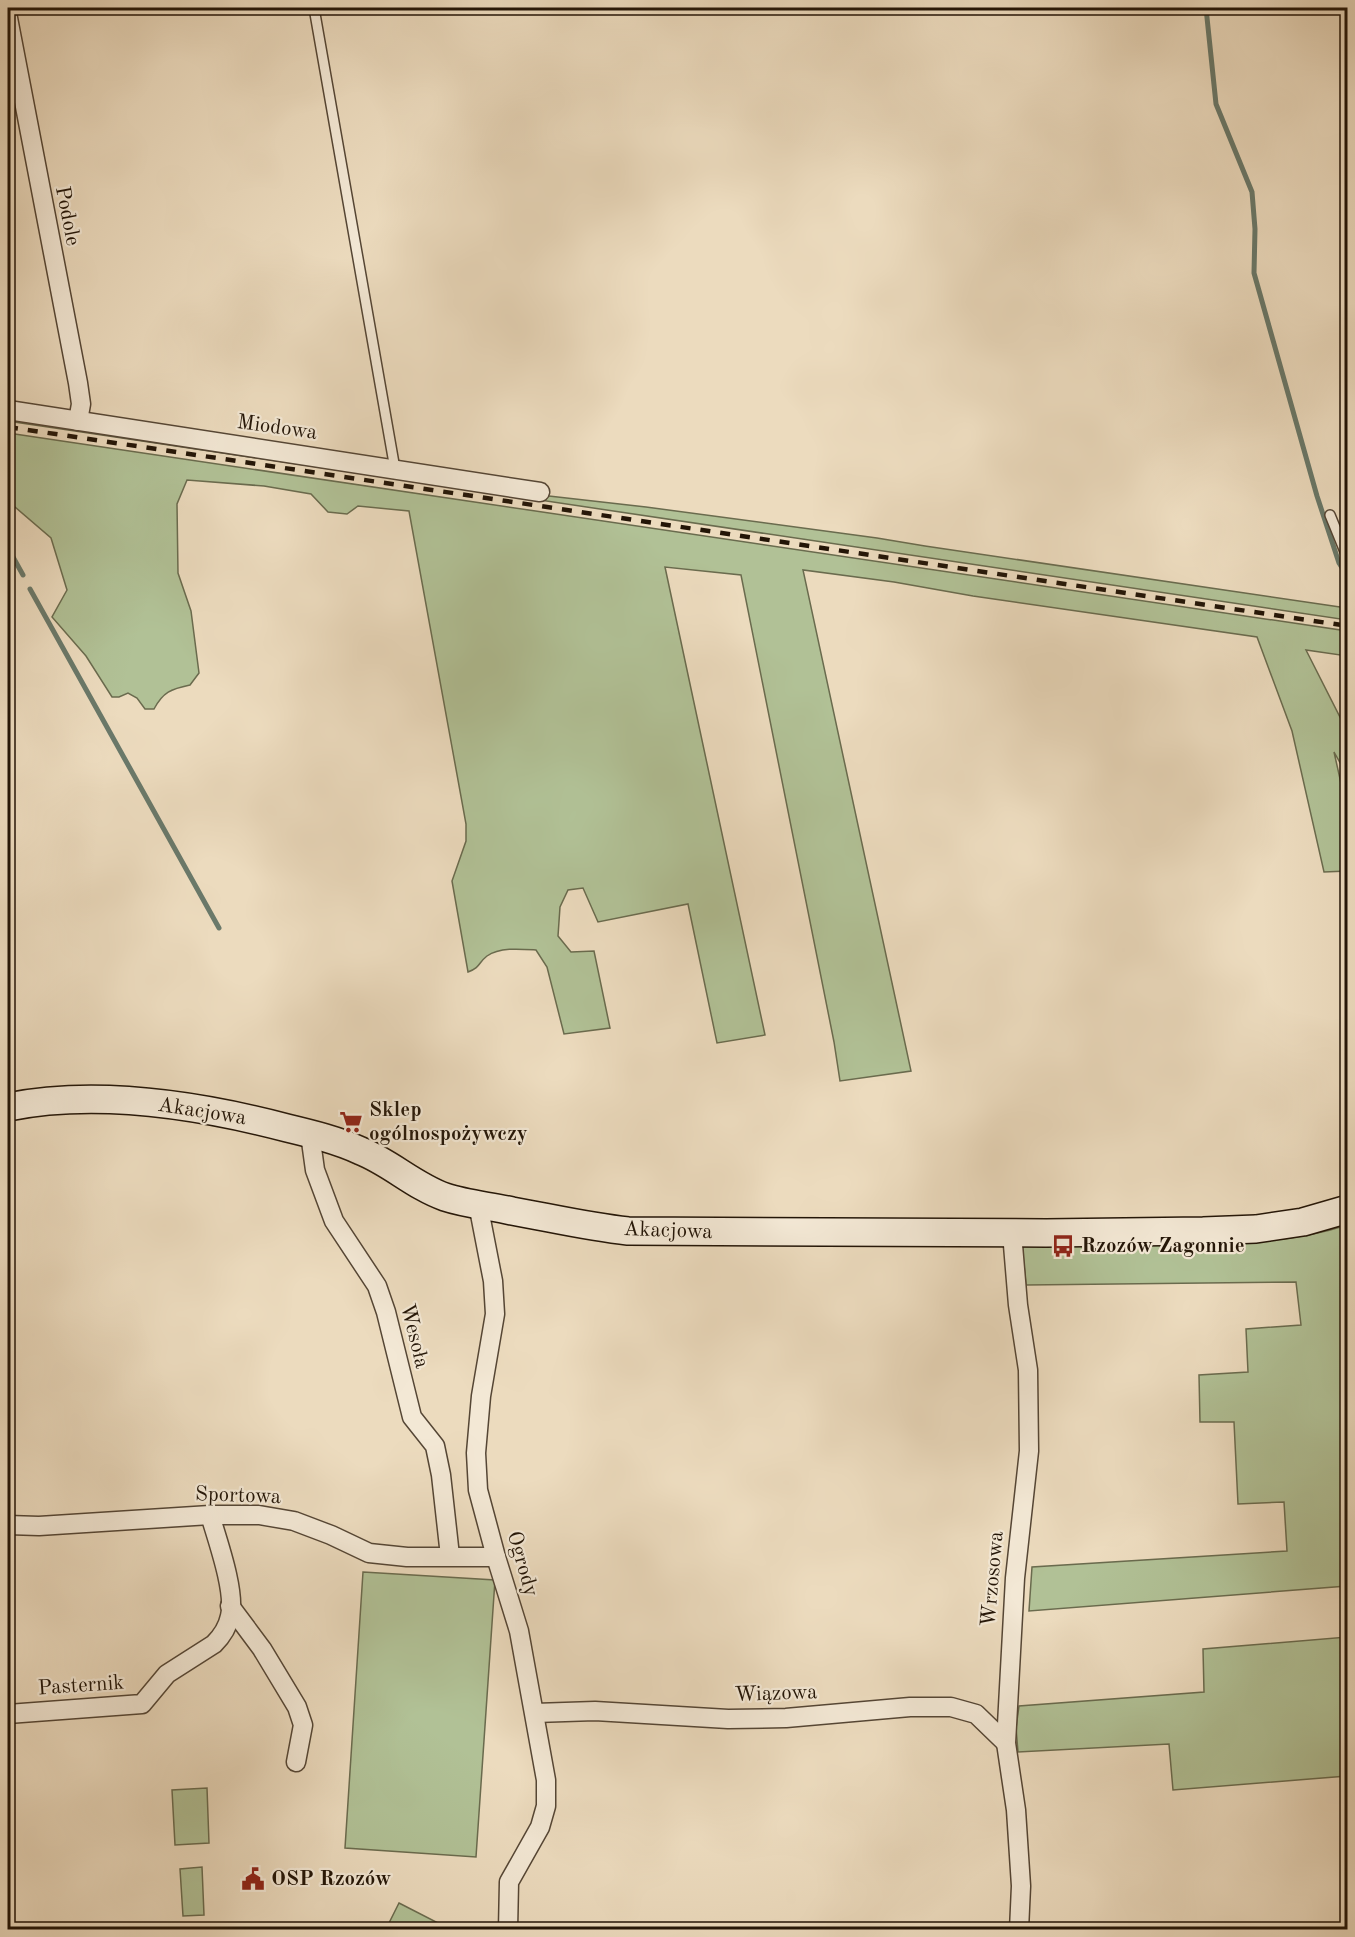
<svg xmlns="http://www.w3.org/2000/svg" width="1355" height="1937" viewBox="0 0 1355 1937" font-family="'Old Standard TT',serif">
	<rect width="100%" height="100%" fill="#ecdbbe"/>
	<filter id="stains"><feTurbulence type="fractalNoise" baseFrequency=".00333" numOctaves="4"/><feColorMatrix values="0 0 0 0 .2 0 0 0 0 .09 0 0 0 0 .02 0 0 0 .5 -.17"/></filter>
	<radialGradient id="worn" r=".72"><stop offset=".6" stop-color="#630" stop-opacity="0"/><stop offset="1" stop-color="#630" stop-opacity=".3"/></radialGradient>
	<g fill="#b1c196" stroke="#6a6b4e" stroke-width="1.5">
		<path d="M 8,414 L 540,495 L 646,507 L 877,538 L 925,546 L 1340,607 L 1347,608 L 1347,620 L 75,431 L 8,421 Z"/>
		<path d="M 8,433 L 1347,631 L 1347,656 L 1306,650 L 1347,731 L 1347,775 L 1334,752 L 1347,810 L 1347,871 L 1324,872 L 1292,731 L 1257,637 L 973,596 L 894,582 L 803,570 L 911,1071 L 840,1081 L 834,1042 L 741,575 L 665,567 L 765,1035 L 717,1043 L 688,904 L 598,922 L 583,888 L 568,890 L 560,907 L 558,936 L 571,952 L 594,951 L 610,1028 L 564,1034 L 547,967 L 536,950 C 521,949 500,947 487,956 C 478,963 481,967 468,972 L 452,881 L 466,841 L 466,824 L 409,511 L 358,506 L 347,514 L 328,512 L 311,494 L 264,486 L 187,480 L 177,504 L 178,573 L 191,611 L 199,673 L 190,685 C 171,689 163,692 154,709 L 145,709 L 137,698 L 128,693 L 119,697 L 112,697 L 86,656 L 52,617 L 67,590 L 51,538 L 8,501 Z"/>
		<path d="M 1347,1225 L 1347,1586 L 1029,1611 L 1032,1567 L 1287,1551 L 1284,1502 L 1238,1504 L 1234,1422 L 1200,1422 L 1199,1375 L 1248,1372 L 1246,1329 L 1301,1325 L 1296,1282 L 1026,1285 L 1022,1244 C 1077,1245 1133,1245 1188,1244 C 1242,1243 1296,1242 1347,1225 Z"/>
		<path d="M 363,1572 L 495,1580 L 476,1857 L 345,1848 Z"/>
		<path d="M 1347,1637 L 1347,1776 L 1173,1790 L 1169,1744 L 1018,1752 L 1016,1728 L 1019,1706 L 1204,1692 L 1203,1649 Z"/>
		<path d="M 207,1788 L 209,1843 L 175,1845 L 172,1790 Z"/>
		<path d="M 202,1867 L 204,1915 L 183,1916 L 180,1869 Z"/>
		<path d="M 1347,1869 L 1347,1909 L 1343,1909 L 1342,1870 Z"/>
		<path d="M 399,1903 L 446,1927 L 445,1929 L 386,1929 Z"/>
	</g>
	<g fill="none" stroke-linecap="round" stroke-linejoin="round">
		<g stroke="#6a796a" stroke-width="5">
			<path d="M 1206,8 L 1216,104 L 1252,192 L 1255,229 L 1254,273 L 1317,496 L 1339,563 L 1348,577"/>
			<path d="M 8,548 L 23,575"/>
			<path d="M 30,589 L 219,928"/>
		</g>
		<g stroke="#554635" stroke-width="12">
			<g id="lane">
				<path d="M 314,8 L 395,469"/>
				<path d="M 1330,515 L 1348,559"/>
			</g>
		</g>
		<g stroke="#554635" stroke-width="21">
			<g id="street">
				<path d="M 8,18 L 78,383 L 81,404 L 78,421"/>
				<path d="M 8,410 L 540,492"/>
				<path d="M 310,1134 L 315,1170 L 334,1221 L 377,1286 L 386,1312 L 412,1417 L 435,1446 L 441,1475 L 450,1556"/>
				<path d="M 478,1204 L 493,1281 L 495,1314 L 481,1396 L 476,1453 L 478,1490 L 496,1557 L 519,1631 L 546,1780 L 546,1806 L 540,1827 L 509,1882 L 508,1930"/>
				<path d="M 1012,1233 L 1018,1305 L 1028,1370 L 1029,1451 L 1015,1578 L 1006,1743 L 1016,1810 L 1021,1886 L 1019,1930"/>
				<path d="M 8,1525 L 39,1526 L 210,1515 L 259,1515 L 294,1521 L 331,1535 L 369,1553 L 407,1557 L 496,1557"/>
				<path d="M 230,1606 L 262,1649 L 297,1707 L 303,1725 L 296,1762"/>
				<path d="M 535,1713 L 595,1711 L 728,1719 L 786,1718 L 910,1707 L 951,1707 L 976,1714 L 1006,1743"/>
				<path d="M 8,1714 L 142,1704 L 167,1674 L 214,1644 C 221,1637 228,1626 230,1616 C 236,1592 217,1539 210,1515"/>
			</g>
		</g>
		<g stroke="#231507" stroke-width="30">
			<path id="secondary" d="M 8,1107 C 98,1089 199,1105 287,1128 C 312,1134 337,1140 361,1151 C 391,1163 414,1186 445,1197 C 466,1204 490,1206 512,1211 C 551,1218 589,1227 628,1231 L 1046,1233 L 1203,1231 L 1256,1229 L 1303,1222 L 1348,1209"/>
		</g>
		<use href="#lane" stroke="#f3e8d5" stroke-width="9"/>
		<use href="#street" stroke="#f3e8d5" stroke-width="18"/>
		<use href="#secondary" stroke="#f3e8d5" stroke-width="27"/>
		<path stroke="#231507" stroke-width="4.5" stroke-dasharray="10 10" stroke-linecap="butt" d="M 8,427 L 1348,626"/>
	</g>
	<defs>
		<g id="supermarket-bare" transform="scale(1.8)"><path d="M-6-5.5h2.5l.6 2H6L4.5 2H-2.5L-4.4-4H-6ZM-1.5 3.2a1.3 1.3 0 1 0 .1 0ZM3 3.2a1.3 1.3 0 1 0 .1 0Z" fill="#8f2418" stroke="#f3e8d5" stroke-width="2.5" paint-order="stroke"/></g>
		<g id="bus-bare" transform="scale(1.8)"><path d="M-5-6H5V4H4V6H2V4H-2V6H-4V4H-5ZM-3.5-4V0h7V-4ZM-3.5 1.2v1.5H-2V1.2ZM2 1.2v1.5H3.5V1.2Z" fill="#8f2418" stroke="#f3e8d5" stroke-width="2.5" paint-order="stroke"/></g>
		<g id="civic-bare" transform="scale(1.8)"><path d="M-.6-6.5H3V-4.5H.6V-3L4-1V1h2V6H-6V1h2V-1L-.6-3ZM-1.2 2.5V6h2.4V2.5Z" fill="#8f2418" stroke="#f3e8d5" stroke-width="2.5" paint-order="stroke"/></g>
	</defs>
	<g fill-rule="evenodd">
		<use href="#supermarket-bare" x="351" y="1122"/>
		<use href="#bus-bare" x="1063" y="1246"/>
		<use href="#civic-bare" x="253" y="1879"/>
	</g>
	<g text-anchor="middle" dominant-baseline="central" stroke-width="4.5" stroke-linejoin="round" paint-order="stroke">
		<g font-size="21" fill="#231507" stroke="#f3e8d5">
			<text transform="translate(67 216) rotate(79)">Podole</text>
			<text transform="translate(277 428) rotate(8)">Miodowa</text>
			<text transform="translate(202 1112) rotate(9)">Akacjowa</text>
			<text transform="translate(668 1231) rotate(2)">Akacjowa</text>
			<text transform="translate(414 1336) rotate(76)">Wesoła</text>
			<text transform="translate(238 1496) rotate(2)">Sportowa</text>
			<text transform="translate(522 1564) rotate(74)">Ogrody</text>
			<text transform="translate(993 1579) rotate(-85)">Wrzosowa</text>
			<text transform="translate(81 1686) rotate(-4)">Pasternik</text>
			<text transform="translate(776 1694) rotate(-2)">Wiązowa</text>
		</g>
		<g font-size="21" font-weight="bold" fill="#231507" stroke="#f3e8d5" text-anchor="start">
			<text x="369" y="1110">Sklep<tspan x="369" dy="24">ogólnospożywczy</tspan></text>
			<text x="1081" y="1246">Rzozów Zagonnie</text>
			<text x="271" y="1879">OSP Rzozów</text>
		</g>
	</g>
	<rect width="1355" height="1937" fill="none" stroke="#ecdbbe" stroke-width="30"/>
	<rect x="9" y="9" width="1337" height="1919" fill="none" stroke="#231507" stroke-width="3"/>
	<rect x="15" y="15" width="1325" height="1907" fill="none" stroke="#231507" stroke-width="1.5"/>
	<rect width="100%" height="100%" filter="url(#stains)"/>
	<rect width="100%" height="100%" fill="url(#worn)"/>
</svg>
